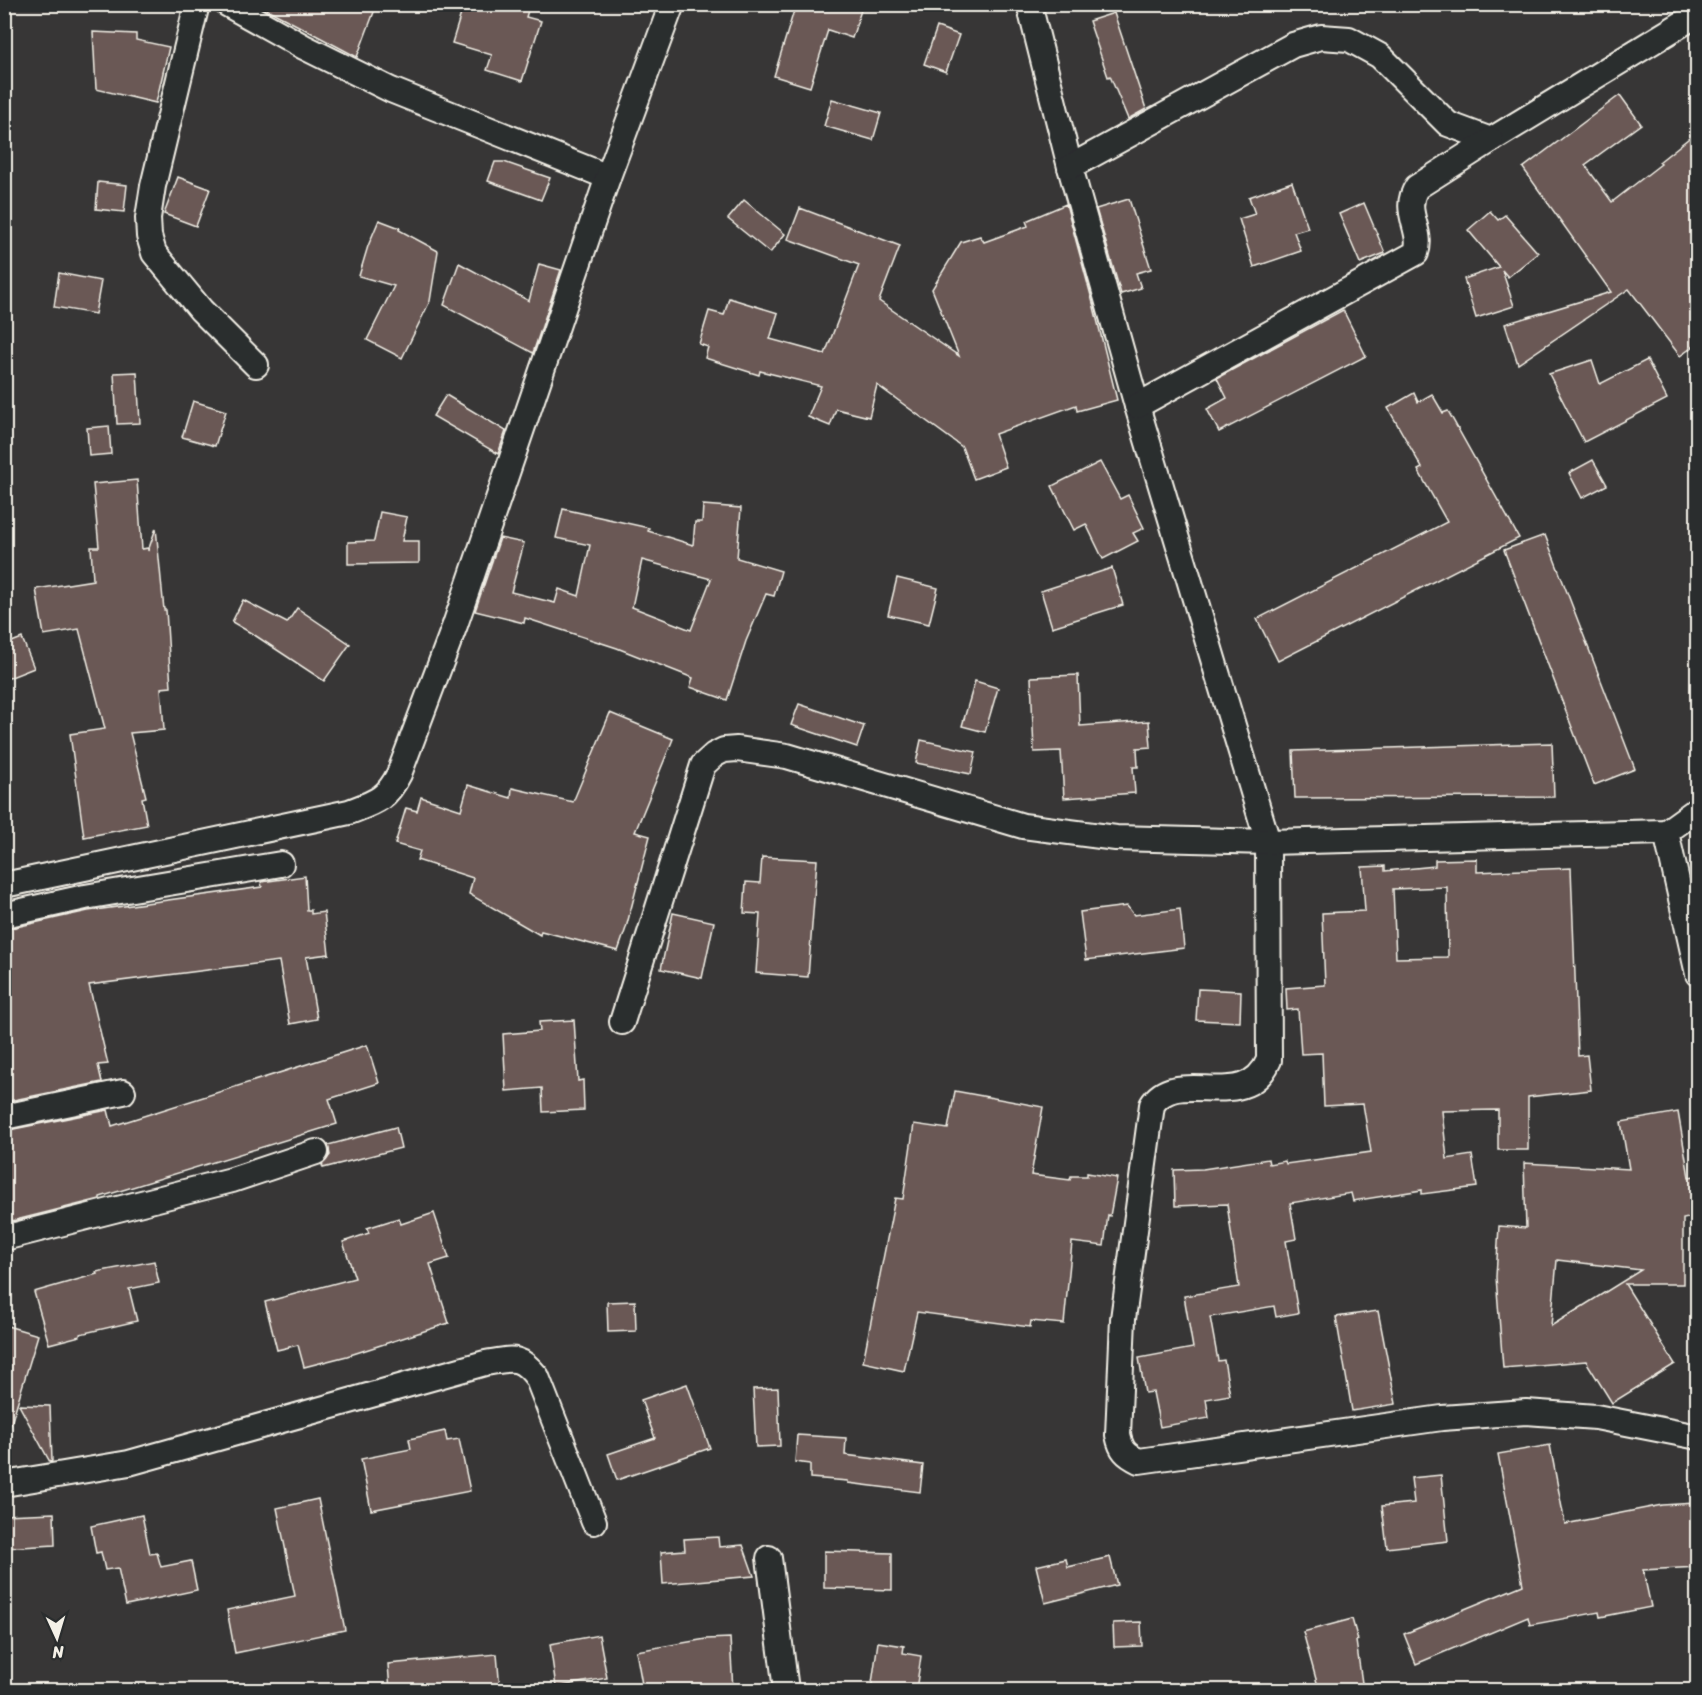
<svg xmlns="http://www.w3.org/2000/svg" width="1702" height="1695" viewBox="0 0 1702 1695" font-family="Sriracha,sans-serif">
	<rect width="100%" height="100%" fill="#373636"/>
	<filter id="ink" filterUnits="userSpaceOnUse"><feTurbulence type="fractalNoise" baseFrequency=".0167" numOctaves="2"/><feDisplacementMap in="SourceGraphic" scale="12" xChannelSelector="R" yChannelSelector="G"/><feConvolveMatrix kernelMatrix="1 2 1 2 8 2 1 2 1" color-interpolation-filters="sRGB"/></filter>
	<g filter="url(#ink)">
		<g fill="#6a5855" stroke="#f4f1e8" stroke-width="1.5" fill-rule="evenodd">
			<path d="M 257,4 L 377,4 L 357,57 Z"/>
			<path d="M 464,4 L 530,4 L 526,17 L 541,21 L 522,81 L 487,70 L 492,55 L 452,43 Z"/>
			<path d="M 796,4 L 863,4 L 852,38 L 828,30 L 810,87 L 774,76 Z"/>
			<path d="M 1114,13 L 1146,109 L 1128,119 L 1110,76 L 1108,77 L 1089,21 Z"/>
			<path d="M 937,27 L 959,35 L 946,72 L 924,64 Z"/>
			<path d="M 93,32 L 136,34 L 136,40 L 169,47 L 156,103 L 96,89 Z"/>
			<path d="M 1620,95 L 1641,124 L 1585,165 L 1612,202 L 1661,164 L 1659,162 L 1698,131 L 1698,343 L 1680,356 L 1629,289 L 1518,364 L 1505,324 L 1611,292 L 1523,168 Z"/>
			<path d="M 832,99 L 881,113 L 873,140 L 824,126 Z"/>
			<path d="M 495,162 L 504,162 L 550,178 L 541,200 L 488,181 Z"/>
			<path d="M 178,177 L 210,189 L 196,226 L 164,214 Z"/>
			<path d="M 98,182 L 127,185 L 124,212 L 96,209 Z"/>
			<path d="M 1292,182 L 1308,228 L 1294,232 L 1301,251 L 1254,267 L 1239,219 L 1255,214 L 1249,197 Z"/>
			<path d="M 1129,199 L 1151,269 L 1136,273 L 1141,288 L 1121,294 L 1096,209 Z"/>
			<path d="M 744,200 L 785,234 L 770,253 L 728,219 Z"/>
			<path d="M 1364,203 L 1385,253 L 1360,263 L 1339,214 Z"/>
			<path d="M 1066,204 L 1093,303 L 1117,400 L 1077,411 L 1076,405 L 995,434 L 1006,467 L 974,479 L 962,447 L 877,385 L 869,417 L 836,409 L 830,426 L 808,417 L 821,386 L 760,371 L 759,375 L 705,358 L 708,347 L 699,344 L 709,311 L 724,315 L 729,298 L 778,313 L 770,339 L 825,354 L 859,265 L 788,239 L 800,208 L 900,246 L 879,301 L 959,356 L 932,289 L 961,242 L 980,236 L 984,242 L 1028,226 L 1026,221 Z"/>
			<path d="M 1490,211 L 1498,220 L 1505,215 L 1538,253 L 1508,277 L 1502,270 L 1514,306 L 1476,318 L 1464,279 L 1499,267 L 1468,230 Z"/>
			<path d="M 379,220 L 400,228 L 399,230 L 438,251 L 430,301 L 402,358 L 367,340 L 394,286 L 359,276 L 368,246 Z"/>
			<path d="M 459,263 L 529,301 L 539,264 L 561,270 L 533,353 L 444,305 Z"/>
			<path d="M 59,273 L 101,281 L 95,314 L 54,307 Z"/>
			<path d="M 1343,310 L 1366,356 L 1219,432 L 1207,409 L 1227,398 L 1217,378 Z"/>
			<path d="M 1592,360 L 1600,384 L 1647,360 L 1667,399 L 1584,442 L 1549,374 Z"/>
			<path d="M 137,372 L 140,423 L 117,424 L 114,373 Z"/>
			<path d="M 1414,393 L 1418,402 L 1432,394 L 1443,413 L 1448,411 L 1519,538 L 1278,661 L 1257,619 L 1447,522 L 1418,470 L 1422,468 L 1388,408 Z"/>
			<path d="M 446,395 L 506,431 L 498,454 L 433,416 Z"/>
			<path d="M 193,401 L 226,411 L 215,446 L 182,437 Z"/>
			<path d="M 109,426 L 111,454 L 89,456 L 87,428 Z"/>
			<path d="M 1593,460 L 1607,485 L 1582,498 L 1569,473 Z"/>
			<path d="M 1100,462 L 1120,499 L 1128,495 L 1144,528 L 1133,533 L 1138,541 L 1103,559 L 1086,524 L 1074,530 L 1052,486 Z"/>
			<path d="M 137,480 L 142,549 L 148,548 L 148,551 L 156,528 L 164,610 L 166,610 L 171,687 L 161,688 L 164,730 L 130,733 L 146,797 L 142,798 L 147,825 L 84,837 L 70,734 L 105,729 L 79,629 L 44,635 L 36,589 L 93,580 L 91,547 L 99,547 L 93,484 Z"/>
			<path d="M 703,505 L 741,508 L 737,558 L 781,571 L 774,596 L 766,594 L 746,641 L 727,700 L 690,687 L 693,678 L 617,648 L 525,618 L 524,623 L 475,611 L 500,538 L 524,543 L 511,592 L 555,603 L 559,589 L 579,596 L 590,545 L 556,538 L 563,509 L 649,528 L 648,531 L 693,545 L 695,522 L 702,522 ZM 642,560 L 711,579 L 691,630 L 632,607 Z"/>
			<path d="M 380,512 L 407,517 L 402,541 L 419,541 L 419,563 L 348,564 L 348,542 L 374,541 Z"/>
			<path d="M 1545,535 L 1635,769 L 1594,785 L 1504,550 Z"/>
			<path d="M 1112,568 L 1123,605 L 1052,627 L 1041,591 Z"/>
			<path d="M 897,578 L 938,588 L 929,624 L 888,615 Z"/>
			<path d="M 243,600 L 287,623 L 297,608 L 350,644 L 324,681 L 256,636 L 232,622 Z"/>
			<path d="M 22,638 L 34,668 L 4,680 L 4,645 Z"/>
			<path d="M 1078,675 L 1080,726 L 1149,721 L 1151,747 L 1137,748 L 1138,767 L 1133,767 L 1135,793 L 1064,798 L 1061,751 L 1034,752 L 1031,677 Z"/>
			<path d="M 975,681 L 998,688 L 985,732 L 962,726 Z"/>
			<path d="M 799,704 L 864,726 L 857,747 L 791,725 Z"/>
			<path d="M 610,713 L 673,739 L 635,832 L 650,836 L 626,928 L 618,951 L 541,931 L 540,935 L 469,894 L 473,878 L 417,860 L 420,851 L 395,844 L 406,808 L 417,811 L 421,797 L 461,810 L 468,785 L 511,798 L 512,788 L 573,802 Z"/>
			<path d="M 921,740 L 976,752 L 971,774 L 916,763 Z"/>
			<path d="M 1552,743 L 1554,797 L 1295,798 L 1293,751 Z"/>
			<path d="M 762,857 L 817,860 L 808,977 L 756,973 L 760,914 L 744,913 L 746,882 L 760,883 Z"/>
			<path d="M 1477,859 L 1477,872 L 1571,868 L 1578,1056 L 1587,1055 L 1591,1090 L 1528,1097 L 1528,1150 L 1498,1150 L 1498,1110 L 1442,1111 L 1447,1159 L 1472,1155 L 1477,1187 L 1422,1194 L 1422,1190 L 1353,1201 L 1351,1193 L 1290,1203 L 1296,1239 L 1286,1241 L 1298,1313 L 1276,1317 L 1274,1306 L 1210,1317 L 1218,1361 L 1224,1360 L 1230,1395 L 1206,1399 L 1209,1418 L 1160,1427 L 1153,1392 L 1145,1393 L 1139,1358 L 1193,1348 L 1184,1296 L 1239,1287 L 1227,1204 L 1175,1206 L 1174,1170 L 1203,1169 L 1268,1159 L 1269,1164 L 1285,1161 L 1286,1164 L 1371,1152 L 1363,1104 L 1324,1106 L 1322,1053 L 1301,1054 L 1298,1009 L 1287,1010 L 1286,988 L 1325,985 L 1322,913 L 1365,911 L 1362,867 L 1385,866 L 1385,871 L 1435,866 L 1435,860 ZM 1447,887 L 1448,957 L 1396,958 L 1393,889 Z"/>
			<path d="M 305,876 L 307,910 L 311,910 L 311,914 L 324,912 L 329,954 L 306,957 L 317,1019 L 290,1024 L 279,961 L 89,985 L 108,1064 L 98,1065 L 102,1082 L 4,1102 L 4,960 L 10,959 L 10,955 L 7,929 L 88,911 L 262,887 L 261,882 Z"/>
			<path d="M 1127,906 L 1134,915 L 1180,909 L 1184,948 L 1086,960 L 1080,912 Z"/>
			<path d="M 673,913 L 714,922 L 702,978 L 661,969 Z"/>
			<path d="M 1198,989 L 1241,991 L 1240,1022 L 1196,1020 Z"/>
			<path d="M 574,1020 L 578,1081 L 583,1080 L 584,1110 L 543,1112 L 542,1088 L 506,1091 L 503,1034 L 540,1031 L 539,1022 Z"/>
			<path d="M 367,1045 L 379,1083 L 329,1099 L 337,1124 L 100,1197 L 100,1199 L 12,1221 L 4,1190 L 4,1131 L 108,1110 L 112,1126 Z"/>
			<path d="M 955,1091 L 1043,1107 L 1031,1175 L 1070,1180 L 1071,1176 L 1087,1176 L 1087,1173 L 1117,1178 L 1110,1216 L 1108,1215 L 1104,1246 L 1072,1242 L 1064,1324 L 1031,1321 L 1030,1327 L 917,1312 L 904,1371 L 863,1362 L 895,1198 L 903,1199 L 914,1124 L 948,1129 Z"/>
			<path d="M 1678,1112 L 1689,1177 L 1695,1176 L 1698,1190 L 1698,1216 L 1683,1219 L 1683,1284 L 1625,1284 L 1675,1364 L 1612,1403 L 1586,1361 L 1503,1368 L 1496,1277 L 1499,1226 L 1526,1228 L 1524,1163 L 1629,1169 L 1621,1122 ZM 1557,1260 L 1641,1270 L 1551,1326 Z"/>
			<path d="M 396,1127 L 401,1148 L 323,1168 L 322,1165 L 330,1155 L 328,1145 Z"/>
			<path d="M 434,1213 L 449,1258 L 430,1264 L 449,1323 L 347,1356 L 304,1367 L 298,1345 L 277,1350 L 265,1302 L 355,1278 L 343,1242 L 369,1233 L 367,1228 L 399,1218 L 401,1224 Z"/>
			<path d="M 154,1261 L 159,1283 L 129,1289 L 137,1321 L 80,1334 L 80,1336 L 49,1344 L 34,1292 L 97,1274 L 96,1272 Z"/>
			<path d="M 635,1301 L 636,1331 L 608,1332 L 607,1302 Z"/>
			<path d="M 1378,1311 L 1396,1404 L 1352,1411 L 1336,1317 Z"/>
			<path d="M 4,1325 L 38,1335 L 10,1427 L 4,1426 Z"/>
			<path d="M 687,1384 L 710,1448 L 617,1480 L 608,1454 L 655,1438 L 641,1400 Z"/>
			<path d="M 778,1388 L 780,1446 L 756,1447 L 753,1389 Z"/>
			<path d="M 19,1405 L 50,1406 L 52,1461 L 50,1462 Z"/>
			<path d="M 445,1431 L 447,1441 L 459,1439 L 470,1491 L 371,1510 L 361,1459 L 411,1449 L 409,1439 Z"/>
			<path d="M 797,1435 L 846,1438 L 845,1455 L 923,1465 L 920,1492 L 848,1483 L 848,1481 L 810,1478 L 810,1464 L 795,1462 Z"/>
			<path d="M 1550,1445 L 1565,1524 L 1662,1505 L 1695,1503 L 1698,1567 L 1643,1570 L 1651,1607 L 1600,1617 L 1599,1612 L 1530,1625 L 1528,1617 L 1416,1664 L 1404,1634 L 1523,1585 L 1498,1454 Z"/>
			<path d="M 1441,1475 L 1448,1541 L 1387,1548 L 1382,1506 L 1414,1503 L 1411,1478 Z"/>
			<path d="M 318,1499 L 345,1630 L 235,1653 L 227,1610 L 295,1596 L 277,1508 Z"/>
			<path d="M 54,1513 L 55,1545 L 4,1548 L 4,1515 Z"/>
			<path d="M 142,1515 L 150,1554 L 157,1553 L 161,1567 L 191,1561 L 197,1590 L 126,1605 L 118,1568 L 105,1570 L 101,1552 L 96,1553 L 91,1526 Z"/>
			<path d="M 718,1537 L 719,1547 L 743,1545 L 754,1576 L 663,1584 L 661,1552 L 685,1550 L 684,1539 Z"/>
			<path d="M 824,1551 L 892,1553 L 892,1590 L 824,1588 Z"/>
			<path d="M 1110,1557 L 1117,1585 L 1045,1603 L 1036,1566 L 1066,1559 L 1068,1567 Z"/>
			<path d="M 1352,1619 L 1358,1640 L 1356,1641 L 1363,1690 L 1319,1690 L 1303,1632 Z"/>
			<path d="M 1141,1622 L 1142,1646 L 1114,1647 L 1113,1623 Z"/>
			<path d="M 599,1635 L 607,1678 L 556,1687 L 550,1644 Z"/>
			<path d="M 730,1638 L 733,1690 L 643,1690 L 636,1651 L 706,1639 Z"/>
			<path d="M 878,1642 L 904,1646 L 903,1653 L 921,1656 L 916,1690 L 871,1690 Z"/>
			<path d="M 497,1654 L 500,1690 L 390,1690 L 388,1664 Z"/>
		</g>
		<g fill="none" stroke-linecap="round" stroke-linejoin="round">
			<g stroke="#f4f1e8" stroke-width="28">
				<g id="street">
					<path d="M 197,4 L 153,186 L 148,218 L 149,236 L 154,253 L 201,310 L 256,365"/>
					<path d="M 227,4 L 304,47 L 391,90 L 608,177"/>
					<path d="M 1029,4 L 1070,167 L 1137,406 L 1268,842 L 1269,1060 C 1245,1116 1176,1065 1152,1105 L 1123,1319 L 1118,1435 C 1121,1450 1126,1455 1139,1461 L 1442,1418 L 1526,1412 L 1596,1417 L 1698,1437"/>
					<path d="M 1070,167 L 1293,45 L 1321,37 L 1349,39 L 1380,56 L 1448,124 L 1491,140 L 1698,14"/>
					<path d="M 1137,406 L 1416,253 C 1424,230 1401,211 1417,187 L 1491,140"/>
					<path d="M 1666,832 L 1698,974"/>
					<path d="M 4,885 L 349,812 C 375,802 386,800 399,774 L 455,625 L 608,177 L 672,4"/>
					<path d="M 4,915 L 85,897 L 281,864"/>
					<path d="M 622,1022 L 703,765 L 714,755 L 724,750 L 737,749 L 787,756 L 1023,826 L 1116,838 L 1268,842 L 1666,832 L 1698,809"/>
					<path d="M 4,1117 L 123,1092"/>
					<path d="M 4,1238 L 232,1180 L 316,1152"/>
					<path d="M 4,1484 L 129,1463 L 485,1363 C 512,1359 519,1354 537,1377 L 594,1522"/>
					<path d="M 769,1558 L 786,1690"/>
				</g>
			</g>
			<use href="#street" stroke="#2a2d2e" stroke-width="24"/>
		</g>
	</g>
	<rect width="1702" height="1695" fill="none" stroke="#2a2d2e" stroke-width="24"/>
	<rect x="12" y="12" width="1678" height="1671" fill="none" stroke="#f4f1e8" stroke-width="2" filter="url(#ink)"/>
	<g transform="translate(57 1638) rotate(176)" stroke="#2a2d2e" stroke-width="4.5" paint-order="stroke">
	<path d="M0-4.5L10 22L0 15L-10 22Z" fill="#f4f1e8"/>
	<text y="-9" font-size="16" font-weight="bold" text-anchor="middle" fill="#f4f1e8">N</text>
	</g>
</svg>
